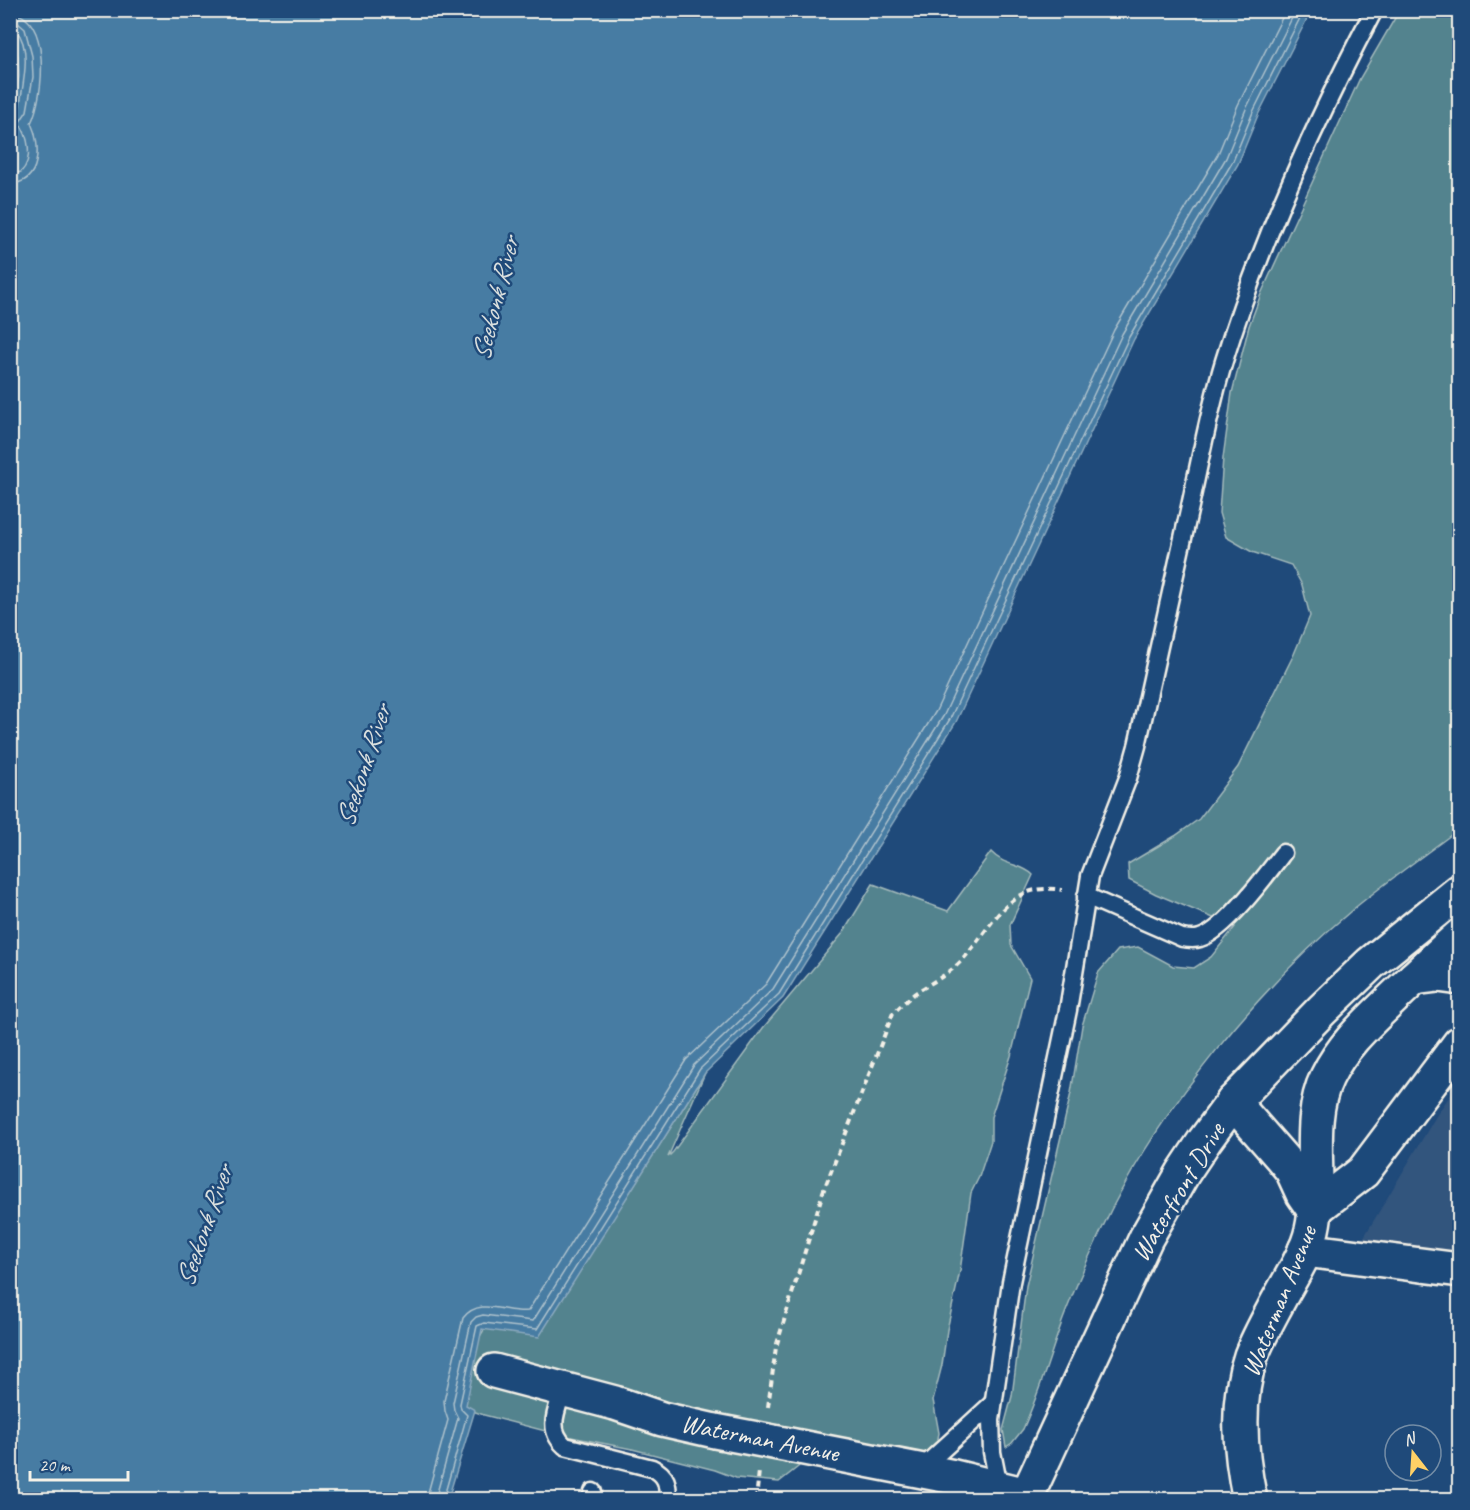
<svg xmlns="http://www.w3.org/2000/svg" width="1470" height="1510" viewBox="0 0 1470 1510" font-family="Caveat,sans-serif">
	<rect width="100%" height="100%" fill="#1f4a7a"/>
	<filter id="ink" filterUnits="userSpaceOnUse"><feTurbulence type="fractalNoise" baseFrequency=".0167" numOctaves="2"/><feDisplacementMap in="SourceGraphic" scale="12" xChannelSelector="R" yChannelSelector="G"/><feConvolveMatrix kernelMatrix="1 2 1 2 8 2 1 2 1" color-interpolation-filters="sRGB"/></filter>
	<g filter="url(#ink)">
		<path fill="#33547d" d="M 1459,1083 L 1459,1275 L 1349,1262 L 1438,1113 Z"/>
		<g fill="#53838e" stroke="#a4babb" stroke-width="1.5">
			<path d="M 1399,11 L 1459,11 L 1459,829 C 1423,856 1386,882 1351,911 C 1259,988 1165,1104 1111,1210 C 1093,1247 1076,1284 1062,1322 C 1049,1358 1039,1394 1023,1429 L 1012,1443 L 1006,1447 L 1003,1430 L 1012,1396 L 1026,1286 L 1071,1093 L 1082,1026 L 1098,973 L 1118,950 L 1138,947 L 1173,966 L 1194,968 L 1211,957 L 1235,927 L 1156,894 L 1129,880 L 1128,864 L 1175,836 L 1199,819 L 1238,767 L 1294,654 L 1310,616 L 1302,585 L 1291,565 L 1252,552 L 1226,537 L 1219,513 L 1223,458 L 1232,393 L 1249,326 L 1261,294 L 1360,78 Z"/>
			<path d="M 991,852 C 1005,867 1021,863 1033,875 L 1010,925 L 1011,945 L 1030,978 L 1011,1056 L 991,1117 L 991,1141 L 979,1177 L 971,1193 L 960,1271 L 947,1330 L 942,1365 L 933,1400 L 939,1433 L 930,1482 L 808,1455 L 798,1467 L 779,1482 L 736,1478 L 715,1470 L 632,1449 L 561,1435 L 484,1415 L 467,1409 L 463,1411 L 462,1365 L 487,1325 L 603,1225 L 623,1203 L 705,1073 L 668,1157 L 673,1152 L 763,1028 L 843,933 L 873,884 L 948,911 Z"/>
		</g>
		<path fill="#467ba3" stroke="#8caabf" stroke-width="1.5" d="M 10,11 L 1311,11 L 1258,115 L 1238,164 L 1134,339 L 956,722 L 783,998 L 705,1073 L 539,1337 L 482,1329 L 466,1405 L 475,1410 L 448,1499 L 11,1499 L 10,187 L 14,146 L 12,126 L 14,101 L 19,76 L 18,57 L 11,24 Z"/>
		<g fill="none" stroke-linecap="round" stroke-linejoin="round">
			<g stroke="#aec2cc" stroke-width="1.5">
				<path d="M 10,13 C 52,14 44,97 31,123 C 41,144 42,183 10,184"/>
				<path d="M 10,22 L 18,23 L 25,29 L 32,56 L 33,77 L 27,111 L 19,123 C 28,135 34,159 21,172 L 10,175"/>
				<path d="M 10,29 L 16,30 C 33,49 22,88 19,110 L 16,114 L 10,115"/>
				<path d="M 426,1500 L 448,1420 L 445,1411 L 444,1401 L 463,1318 C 480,1296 507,1314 528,1311 L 686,1060 L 766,984 L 936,711 L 1114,330 L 1218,154 L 1238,105 L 1286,10"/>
				<path d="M 435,1500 L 458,1418 L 454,1410 L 453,1403 L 471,1322 L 476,1317 L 483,1315 L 533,1321 L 694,1065 L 773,989 L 944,715 L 1122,334 L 1226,158 L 1246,109 L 1296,10"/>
				<path d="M 443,1500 L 467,1415 L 461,1409 L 460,1404 L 477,1326 L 484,1323 L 537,1329 L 700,1069 L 779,994 L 950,719 L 1129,337 L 1233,161 L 1253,112 L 1304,10"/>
			</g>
			<g stroke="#f4f1e8" stroke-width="21">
				<g id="service">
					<path d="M 1086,896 L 1182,938 C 1188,939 1194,940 1200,938 C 1225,931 1267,874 1283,853"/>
					<path d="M 563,1390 C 557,1410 546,1429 565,1446 L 652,1468 C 667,1475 668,1484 668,1500"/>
					<path d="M 920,1470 L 992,1404"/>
					<path d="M 999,1487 L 992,1452 L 991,1420 L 1011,1282 L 1068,1010 L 1090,876 L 1128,778 L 1137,746 C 1154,668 1172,589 1189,511 C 1200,461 1209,410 1224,361 C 1261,240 1315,122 1374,10"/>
					<path d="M 591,1500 L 593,1492"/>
				</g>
			</g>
			<g stroke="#f4f1e8" stroke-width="38">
				<g id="minor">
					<path d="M 1414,978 L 1438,975 L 1460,978"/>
					<path d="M 1314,1210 L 1363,1172 L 1460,1043"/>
					<path d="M 1305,1250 L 1460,1270"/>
					<path d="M 494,1371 L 615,1403 L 662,1419 L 715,1431"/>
					<path d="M 789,1445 L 954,1477 L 1027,1495"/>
				</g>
			</g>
			<g stroke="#f4f1e8" stroke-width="38">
				<g id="secondary">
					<path d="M 1233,1102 L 1282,1158 L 1292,1170 L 1303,1194 L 1314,1210"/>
					<path d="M 1025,1500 L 1146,1238 L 1183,1173 L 1205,1140 L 1233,1102 L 1322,1010 L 1371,963 L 1460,891"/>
					<path d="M 1250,1500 C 1240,1453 1235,1402 1251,1356 C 1258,1338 1268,1320 1277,1303 C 1289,1280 1306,1256 1312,1230 C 1323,1182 1305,1122 1327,1077 C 1342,1046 1366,1024 1390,1001 C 1413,979 1436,957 1460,936"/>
				</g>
			</g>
			<g stroke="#f4f1e8" stroke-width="4" stroke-dasharray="6 4.5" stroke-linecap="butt">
				<path d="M 768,1407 L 776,1347 L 823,1192 L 893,1013 C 900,1007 906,1000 914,994 C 928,984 943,978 956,966 C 991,934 1003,880 1062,890"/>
				<path d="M 756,1500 L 759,1471"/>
			</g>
			<use href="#service" stroke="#1f4a7a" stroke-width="16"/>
			<use href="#minor" stroke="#1f4a7a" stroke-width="33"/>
			<use href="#secondary" stroke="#1f4a7a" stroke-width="33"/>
			<g stroke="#f4f1e8" stroke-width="38" stroke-linecap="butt">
				<path id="minor-bridge" d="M 715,1431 L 789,1445"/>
			</g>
			<use href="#minor-bridge" stroke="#1f4a7a" stroke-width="33"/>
		</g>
	</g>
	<g text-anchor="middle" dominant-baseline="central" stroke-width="5" stroke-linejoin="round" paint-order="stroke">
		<g font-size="26" fill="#f4f1e8" stroke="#1f4a7a">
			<text transform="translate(1178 1192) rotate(-59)">Waterfront Drive</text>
			<text transform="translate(1279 1301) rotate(-68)">Waterman Avenue</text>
			<text transform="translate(760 1438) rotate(11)">Waterman Avenue</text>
		</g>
		<g font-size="27" font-style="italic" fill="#dadfde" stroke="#1f4a7a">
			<text transform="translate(495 299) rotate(-76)">Seekonk River</text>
			<text transform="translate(363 766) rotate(-72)">Seekonk River</text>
			<text transform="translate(204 1226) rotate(-71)">Seekonk River</text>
		</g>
	</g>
	<rect width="1470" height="1510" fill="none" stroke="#1f4a7a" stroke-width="36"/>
	<rect x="18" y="18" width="1434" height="1474" fill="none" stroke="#f4f1e8" stroke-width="2" filter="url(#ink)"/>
	<g transform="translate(1413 1453) rotate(343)"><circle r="28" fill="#1f4a7a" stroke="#748da6" stroke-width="1.5"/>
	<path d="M0-4.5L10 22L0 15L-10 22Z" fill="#ffd166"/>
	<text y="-9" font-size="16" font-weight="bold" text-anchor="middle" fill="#f4f1e8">N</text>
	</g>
	<path d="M30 1471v9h98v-9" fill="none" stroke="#f4f1e8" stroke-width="3"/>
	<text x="39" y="1471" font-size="18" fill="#f4f1e8" stroke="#1f4a7a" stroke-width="4.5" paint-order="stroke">20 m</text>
</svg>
